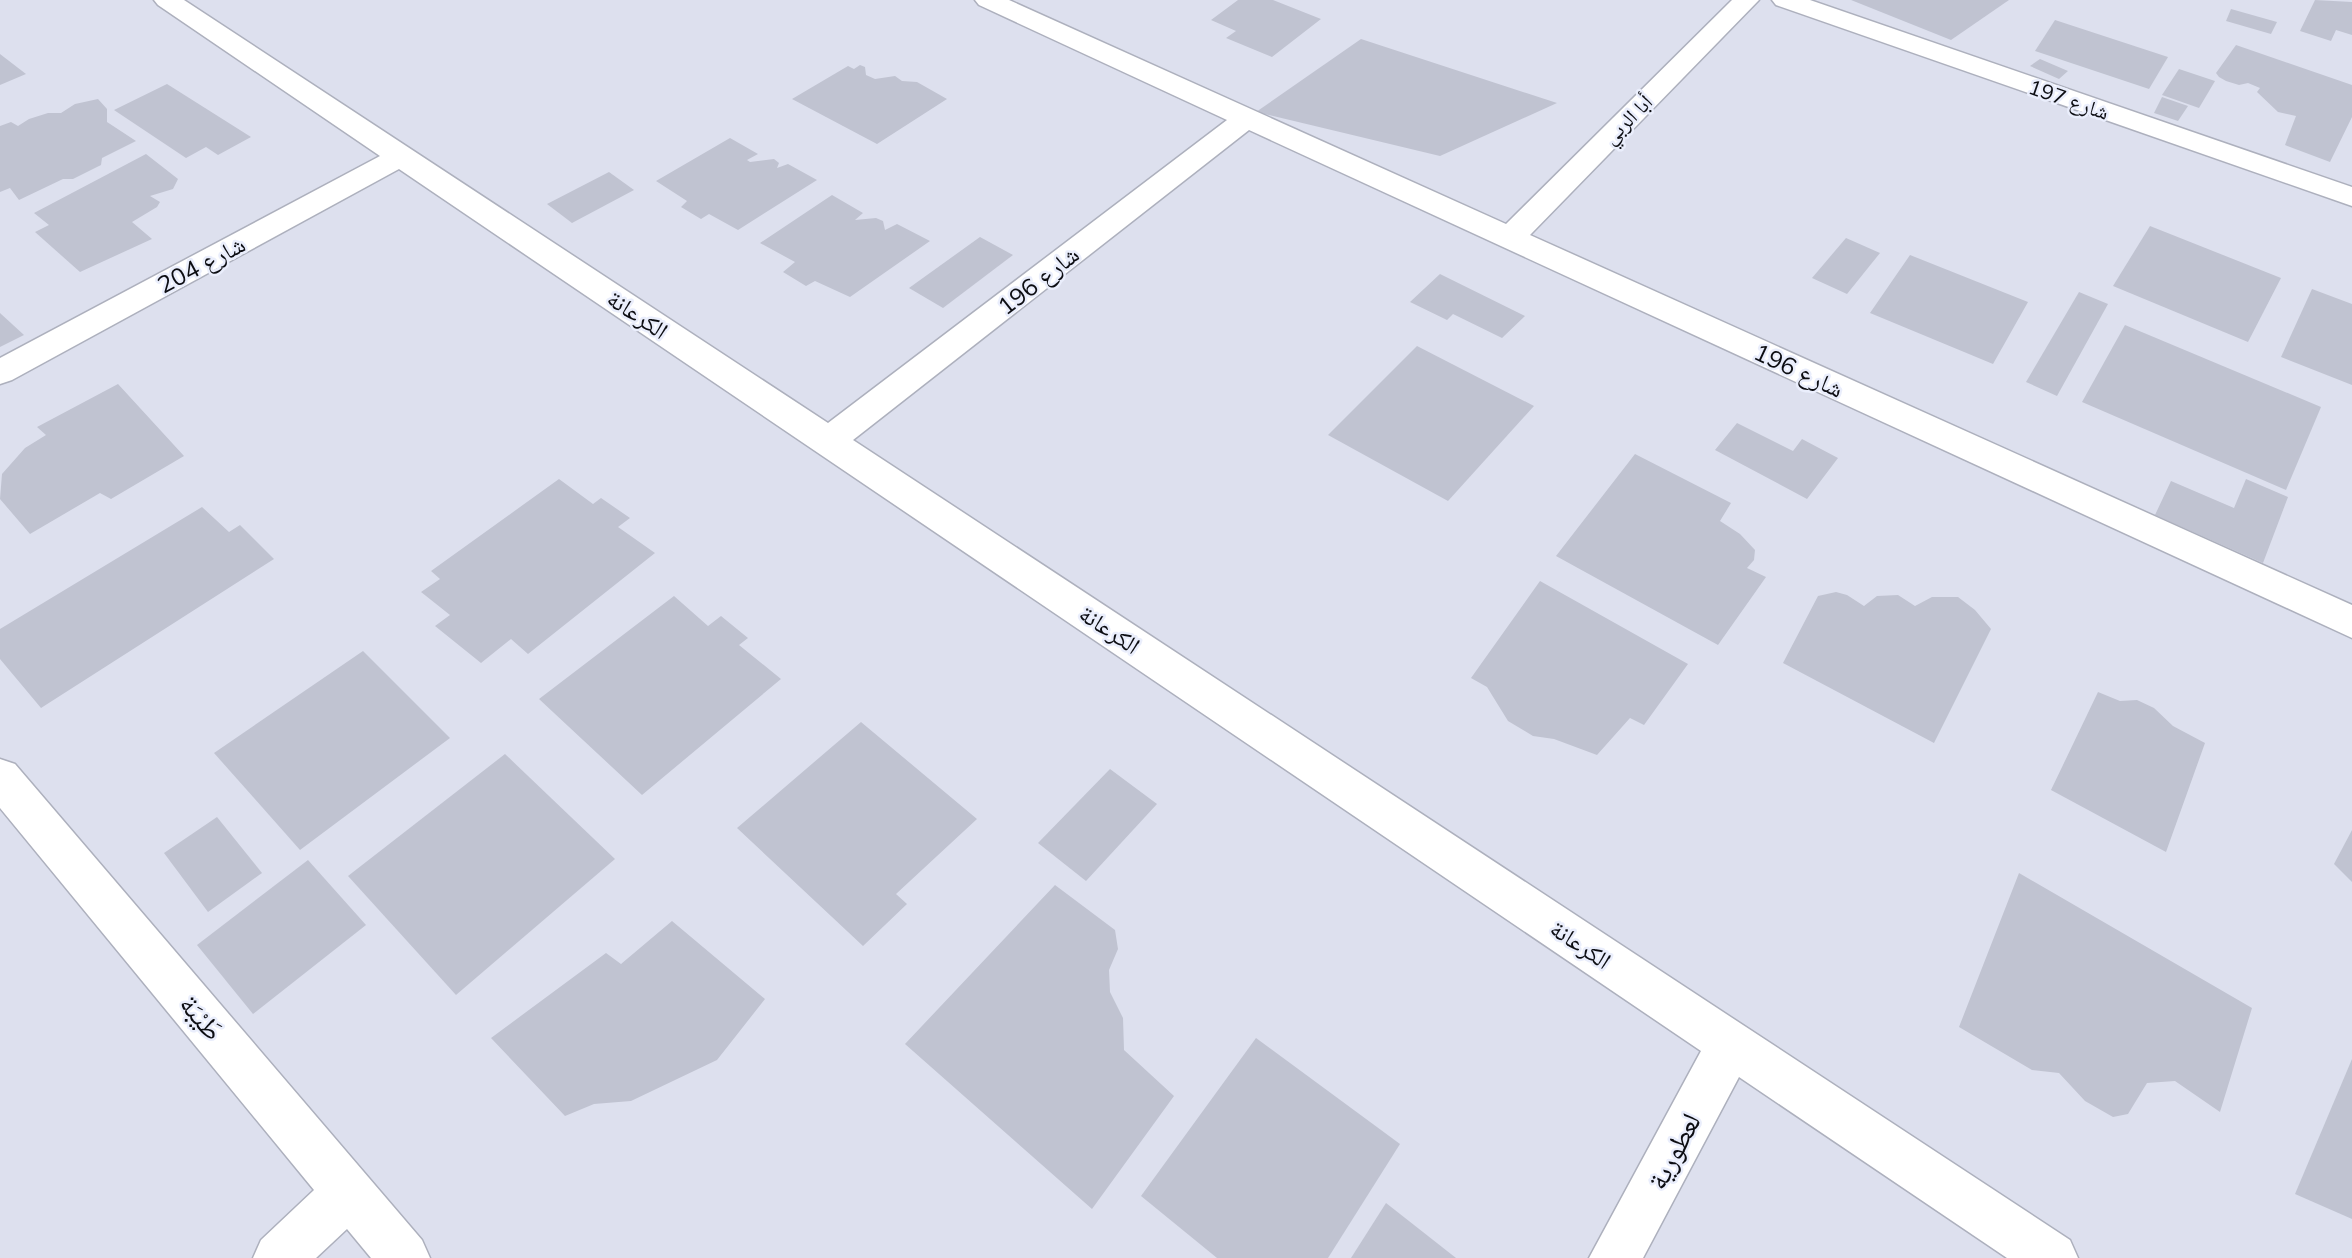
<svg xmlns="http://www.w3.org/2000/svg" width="2352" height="1258" viewBox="0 0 2352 1258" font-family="Mulish,'Noto Naskh Arabic',sans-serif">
	<rect width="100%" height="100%" fill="#dde0ee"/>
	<g fill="#c0c3d1">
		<path d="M 1238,0 L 1273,0 L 1321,19 L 1272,57 L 1226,38 L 1236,31 L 1211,20 Z"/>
		<path d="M 1851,0 L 2009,0 L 1951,40 Z"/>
		<path d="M 2315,0 L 2352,2 L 2352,35 L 2336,30 L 2331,41 L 2300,31 Z"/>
		<path d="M 2231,9 L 2277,22 L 2271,34 L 2226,21 Z"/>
		<path d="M 2055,20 L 2168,57 L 2149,89 L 2035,51 Z"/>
		<path d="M 1361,39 L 1557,103 L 1440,156 L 1256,112 Z"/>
		<path d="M 2236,45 L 2352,85 L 2352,117 L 2330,162 L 2285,145 L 2296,116 L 2278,112 L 2257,92 L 2260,88 L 2248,83 L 2239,85 L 2226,81 L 2219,77 L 2216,73 Z"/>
		<path d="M 0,54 L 26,74 L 0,85 Z"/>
		<path d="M 2040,59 L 2068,71 L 2059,79 L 2030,66 Z"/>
		<path d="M 860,65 L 865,67 L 866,75 L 875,79 L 895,76 L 902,81 L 917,82 L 947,99 L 877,144 L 792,99 L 848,66 L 854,69 Z"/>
		<path d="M 2179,69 L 2215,81 L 2199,108 L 2162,95 Z"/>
		<path d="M 167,84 L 251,137 L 218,155 L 206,147 L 186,158 L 114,110 Z"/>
		<path d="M 2162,97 L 2188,106 L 2178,121 L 2154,113 Z"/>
		<path d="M 98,99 L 107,109 L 107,122 L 136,141 L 102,158 L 101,165 L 73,179 L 63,179 L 19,200 L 10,188 L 0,192 L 0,126 L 11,122 L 18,126 L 29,119 L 48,113 L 61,113 L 75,104 Z"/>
		<path d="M 730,138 L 758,154 L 747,160 L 750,162 L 774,159 L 779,163 L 777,168 L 788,164 L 817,180 L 738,230 L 709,214 L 701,219 L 681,207 L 687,201 L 656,181 Z"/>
		<path d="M 146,154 L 178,179 L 173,189 L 150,196 L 160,202 L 157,207 L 132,222 L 152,239 L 80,272 L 35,232 L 49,225 L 34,213 Z"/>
		<path d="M 609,172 L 634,190 L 572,223 L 547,204 Z"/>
		<path d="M 832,195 L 863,213 L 855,220 L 876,218 L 883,221 L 885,230 L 897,224 L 930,241 L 850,297 L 815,281 L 806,286 L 783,272 L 795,262 L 760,243 Z"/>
		<path d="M 2150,226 L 2281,278 L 2248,342 L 2113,286 Z"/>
		<path d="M 980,237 L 1013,255 L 943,308 L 909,288 Z"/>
		<path d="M 1846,238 L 1880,253 L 1847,294 L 1812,278 Z"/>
		<path d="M 1910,255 L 2028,302 L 1993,364 L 1870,313 Z"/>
		<path d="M 1440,274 L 1525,316 L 1502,338 L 1453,314 L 1447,320 L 1410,302 Z"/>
		<path d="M 2312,289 L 2352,304 L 2352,385 L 2281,357 Z"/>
		<path d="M 2079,292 L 2108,304 L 2057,396 L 2026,382 Z"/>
		<path d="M 0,313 L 24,335 L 0,347 Z"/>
		<path d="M 2125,325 L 2321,407 L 2286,490 L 2082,402 Z"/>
		<path d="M 1417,346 L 1534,406 L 1448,501 L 1328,435 Z"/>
		<path d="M 118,384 L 184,456 L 111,499 L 100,493 L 30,534 L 0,499 L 2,474 L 25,448 L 46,435 L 37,427 Z"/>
		<path d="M 1737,423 L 1793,451 L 1802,439 L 1838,458 L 1807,499 L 1715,450 Z"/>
		<path d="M 1635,454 L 1731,503 L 1720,521 L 1740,534 L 1755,550 L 1754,560 L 1747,568 L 1766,577 L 1718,645 L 1556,556 Z"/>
		<path d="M 559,479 L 593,504 L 601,498 L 630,518 L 618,527 L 655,553 L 528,654 L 511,639 L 481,663 L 435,626 L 450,615 L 421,592 L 440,579 L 431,571 Z"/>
		<path d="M 2246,479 L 2288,497 L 2263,563 L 2155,515 L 2171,481 L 2234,508 Z"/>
		<path d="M 202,507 L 229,532 L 240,525 L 274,559 L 41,708 L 0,659 L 0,629 Z"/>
		<path d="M 1540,581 L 1688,664 L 1644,725 L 1630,718 L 1597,755 L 1554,739 L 1533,736 L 1508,721 L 1487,687 L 1471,678 Z"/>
		<path d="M 1836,592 L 1847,595 L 1864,606 L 1877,596 L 1898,595 L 1915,606 L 1932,597 L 1958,597 L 1975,610 L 1991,629 L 1934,743 L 1783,663 L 1818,596 Z"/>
		<path d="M 674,596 L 708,626 L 721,616 L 748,638 L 739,645 L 781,679 L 642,795 L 539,699 Z"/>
		<path d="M 363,651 L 450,738 L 300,850 L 214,753 Z"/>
		<path d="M 2098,692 L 2120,701 L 2137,700 L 2154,708 L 2173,726 L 2205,743 L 2166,852 L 2051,790 Z"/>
		<path d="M 861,722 L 977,819 L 896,894 L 907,904 L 863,946 L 737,828 Z"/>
		<path d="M 505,754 L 615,859 L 456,995 L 348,876 Z"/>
		<path d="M 1110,769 L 1157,804 L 1086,881 L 1038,843 Z"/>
		<path d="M 217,817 L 262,873 L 208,912 L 164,853 Z"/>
		<path d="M 2352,830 L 2352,882 L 2334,864 Z"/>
		<path d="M 308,860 L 366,925 L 253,1014 L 197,945 Z"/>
		<path d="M 2019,873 L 2252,1008 L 2220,1112 L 2175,1081 L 2147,1083 L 2128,1114 L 2113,1117 L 2085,1101 L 2059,1073 L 2032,1070 L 1959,1027 Z"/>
		<path d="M 1055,885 L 1115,930 L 1118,949 L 1109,970 L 1110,992 L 1123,1018 L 1124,1050 L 1174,1096 L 1092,1209 L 905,1044 Z"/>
		<path d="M 672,921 L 765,999 L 717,1060 L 631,1101 L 594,1104 L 565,1116 L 491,1038 L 606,953 L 621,964 Z"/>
		<path d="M 1256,1038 L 1400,1144 L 1328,1258 L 1217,1258 L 1141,1196 Z"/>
		<path d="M 2352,1059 L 2352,1219 L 2295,1194 Z"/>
		<path d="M 1386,1203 L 1456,1258 L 1351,1258 Z"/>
	</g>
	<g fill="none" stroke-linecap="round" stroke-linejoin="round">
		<g stroke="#adb0bd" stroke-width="3">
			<g id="minor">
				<path d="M 154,0 L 184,0 L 828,423 L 1227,120 L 979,5 L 975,0 L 1009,0 L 1506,224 L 1732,0 L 1759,0 L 1530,235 L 2352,605 L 2352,638 L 1249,130 L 853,440 L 2070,1240 L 2078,1258 L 2007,1258 L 1739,1077 L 1643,1258 L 1589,1258 L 1701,1051 L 399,169 L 12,380 L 0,384 L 0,358 L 380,156 L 158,5 Z"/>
				<path d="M 1772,0 L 1810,0 L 2352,187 L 2352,206 L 1776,5 Z"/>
				<path d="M 0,759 L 15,764 L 422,1240 L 430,1258 L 371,1258 L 347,1229 L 316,1258 L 253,1258 L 261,1240 L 314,1190 L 0,808 Z"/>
			</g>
		</g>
		<use href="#minor" fill="#fff" fill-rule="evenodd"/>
	</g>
	<g text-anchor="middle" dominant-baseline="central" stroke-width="5" stroke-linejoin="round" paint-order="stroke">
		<g font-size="21" fill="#0c0d12" stroke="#eaeefc">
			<text transform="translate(2069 99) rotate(19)">شارع 197</text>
			<text transform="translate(1627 119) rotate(-45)">أبا الربي</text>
		</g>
		<g font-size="24" fill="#0c0d12" stroke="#eaeefc">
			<text transform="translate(201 264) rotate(-28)">شارع 204</text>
			<text transform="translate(1038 280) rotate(-38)">شارع 196</text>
			<text transform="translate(638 314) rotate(34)">الكرعانة</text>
			<text transform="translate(1799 370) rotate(25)">شارع 196</text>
			<text transform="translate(1110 629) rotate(34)">الكرعانة</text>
			<text transform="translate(1581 944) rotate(34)">الكرعانة</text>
		</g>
		<g font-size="28" fill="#0c0d12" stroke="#eaeefc">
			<text transform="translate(202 1017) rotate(50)">طَيْبَة</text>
			<text transform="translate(1673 1151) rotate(-62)">لعطورية</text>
		</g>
	</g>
</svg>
